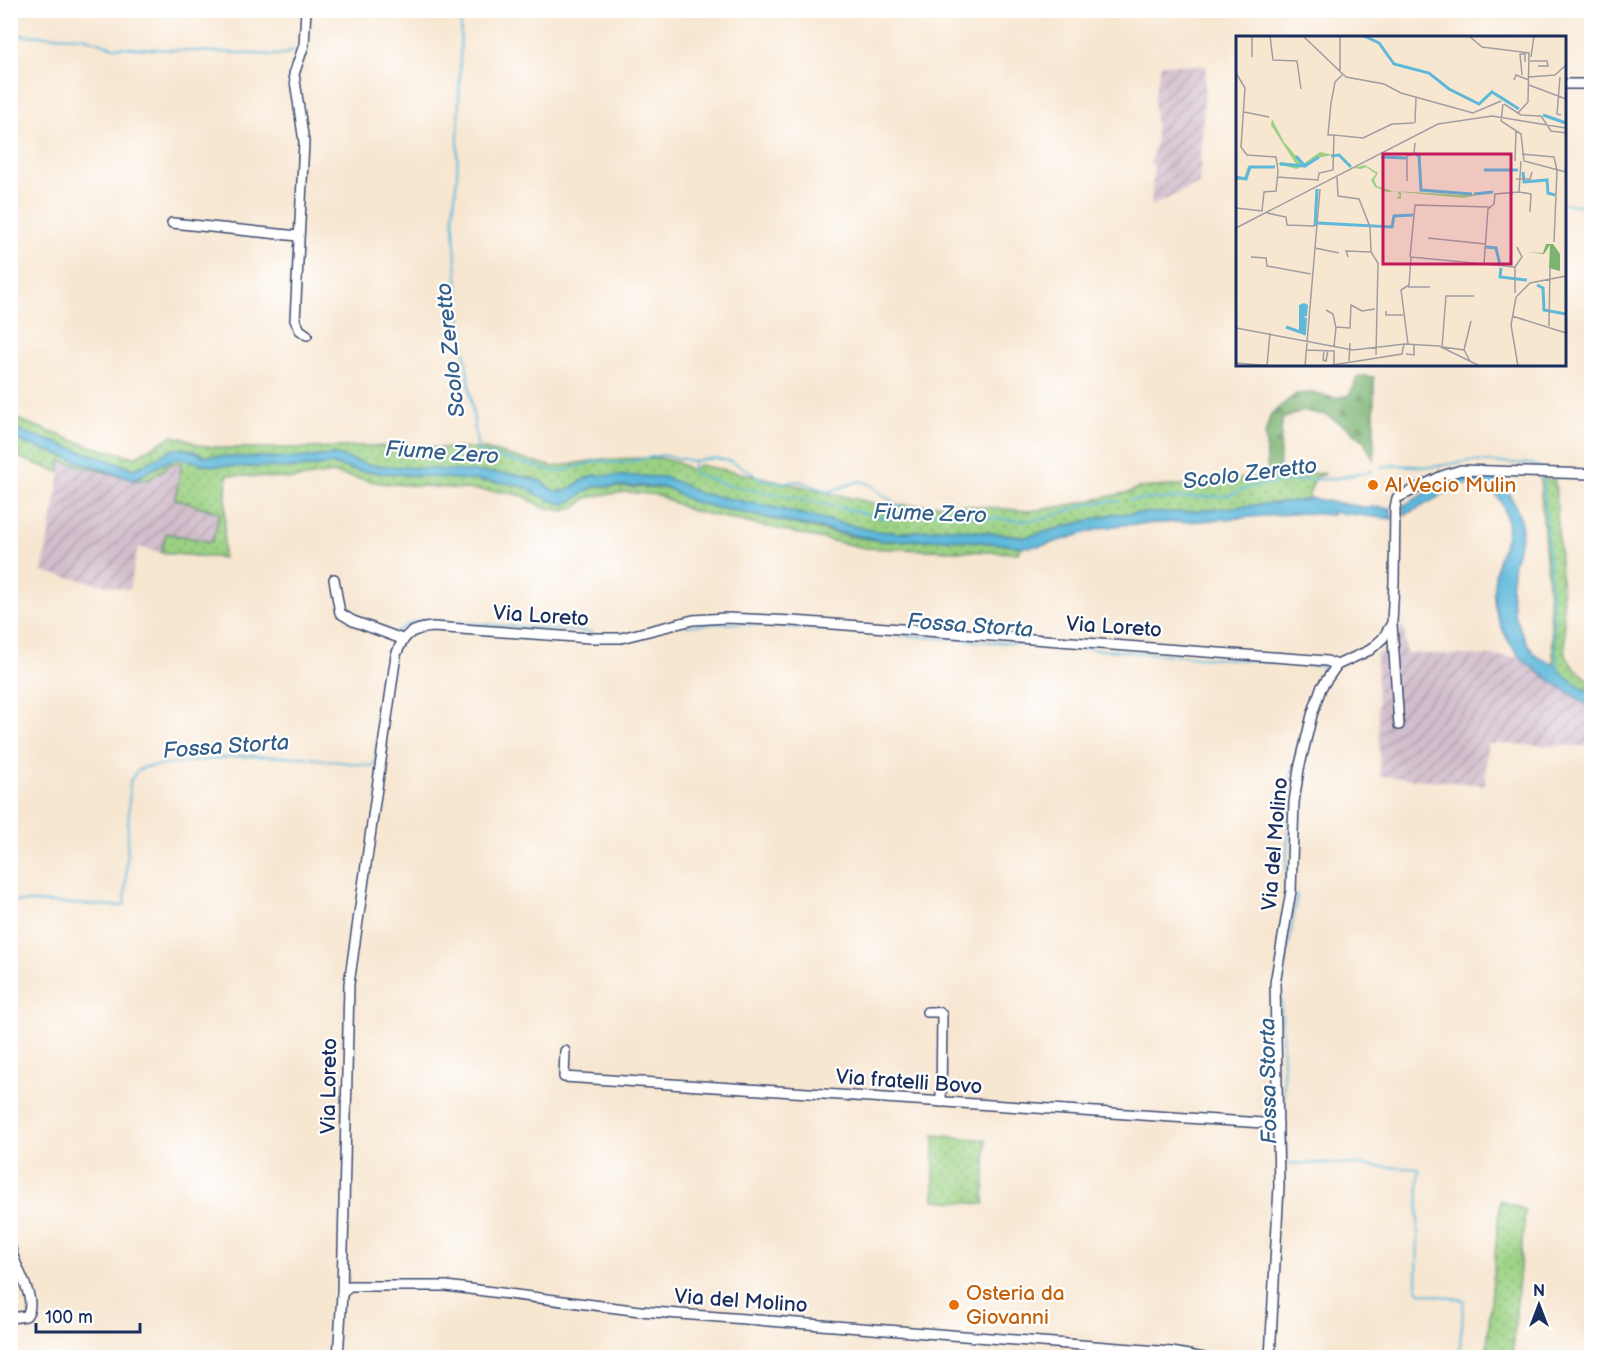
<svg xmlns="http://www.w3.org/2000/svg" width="1602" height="1368" viewBox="0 0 1602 1368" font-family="'Balsamiq Sans',sans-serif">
	<defs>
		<pattern id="industrial-furrows" width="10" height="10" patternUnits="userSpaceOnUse" patternTransform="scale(1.5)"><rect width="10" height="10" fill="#d1bdcb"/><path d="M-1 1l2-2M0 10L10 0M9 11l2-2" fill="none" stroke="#a99aa8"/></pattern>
		<pattern id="grass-dots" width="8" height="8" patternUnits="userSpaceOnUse" patternTransform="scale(1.5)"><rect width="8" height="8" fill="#9bd183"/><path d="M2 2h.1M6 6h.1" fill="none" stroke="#7eaa6e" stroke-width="1.8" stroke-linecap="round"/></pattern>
		<pattern id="forest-firs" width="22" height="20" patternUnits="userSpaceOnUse" patternTransform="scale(1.5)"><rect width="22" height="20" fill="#7cb371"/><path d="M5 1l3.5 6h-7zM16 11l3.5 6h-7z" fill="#659260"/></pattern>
	</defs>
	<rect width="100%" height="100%" fill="#fff"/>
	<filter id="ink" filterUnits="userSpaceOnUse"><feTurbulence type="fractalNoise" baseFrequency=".0167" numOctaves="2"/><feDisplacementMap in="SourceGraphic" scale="12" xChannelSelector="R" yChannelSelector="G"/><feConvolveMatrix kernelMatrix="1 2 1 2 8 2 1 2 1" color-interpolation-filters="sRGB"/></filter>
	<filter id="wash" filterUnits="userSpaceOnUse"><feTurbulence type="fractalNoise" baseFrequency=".008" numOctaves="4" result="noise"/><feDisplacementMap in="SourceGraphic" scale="24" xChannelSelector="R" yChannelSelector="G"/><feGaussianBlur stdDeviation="1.35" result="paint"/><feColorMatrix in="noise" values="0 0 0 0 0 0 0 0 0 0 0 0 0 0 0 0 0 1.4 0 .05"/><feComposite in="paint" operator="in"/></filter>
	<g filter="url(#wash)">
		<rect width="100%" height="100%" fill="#f7e6d0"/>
		<g fill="url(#industrial-furrows)">
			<path d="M 1161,64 L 1206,66 L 1199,184 L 1151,206 L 1154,164 L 1150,164 L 1156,142 L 1154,98 Z"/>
			<path d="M 59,461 L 141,481 L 156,477 L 171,464 L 182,463 L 175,499 L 220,513 L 212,542 L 166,533 L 161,553 L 138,547 L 129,590 L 42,572 L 60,475 Z"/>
			<path d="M 1400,627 L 1404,628 L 1406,653 L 1519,657 L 1591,709 L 1591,746 L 1487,744 L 1485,785 L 1380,776 L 1376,655 L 1390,646 L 1396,638 Z"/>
		</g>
		<g fill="url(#grass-dots)" stroke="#5b8070" stroke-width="1.5">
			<path d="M 11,417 L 86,445 L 135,457 L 172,436 L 187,439 L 198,445 L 224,448 L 312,448 L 363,446 L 484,449 L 554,467 L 602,459 L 660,458 L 676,462 L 692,470 L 699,465 L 760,477 L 886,506 L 951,504 L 1028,511 L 1060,507 L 1130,492 L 1138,488 L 1199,484 L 1295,472 L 1326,474 L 1315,477 L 1307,500 L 1185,512 L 1113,514 L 1026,537 L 947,528 L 900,533 L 875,531 L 758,504 L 698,493 L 684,485 L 583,480 L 566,491 L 554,491 L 540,481 L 528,477 L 369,465 L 336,455 L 295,458 L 203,456 C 199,454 194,450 190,449 C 169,446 153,463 135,469 L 11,428 Z"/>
			<path d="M 11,438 L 120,476 L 60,461 L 60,472 C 45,468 33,462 19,458 L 18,452 L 11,451 Z"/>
			<path d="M 179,458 L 212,466 L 298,468 L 332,464 L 360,471 L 507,483 L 526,487 L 538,495 L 566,504 L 595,486 L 668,488 L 691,501 L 714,507 L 854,537 L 883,541 L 951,539 L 1023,546 L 1018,553 L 865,548 L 689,510 L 658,495 L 626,492 L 601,495 L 587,498 L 576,507 L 564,511 L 542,507 L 524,496 L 504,492 L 380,483 L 332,473 L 293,479 L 227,475 L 223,558 L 161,553 L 166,533 L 212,542 L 220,513 L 175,499 L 182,463 C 163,460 160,484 133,480 L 164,463 Z"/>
			<path d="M 1540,479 L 1555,480 L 1566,657 L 1575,669 L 1591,681 L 1591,694 L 1565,676 L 1554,664 Z"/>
			<path d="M 934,1135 L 986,1140 L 984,1204 L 934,1200 Z"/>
			<path d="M 1500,1200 L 1525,1210 L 1512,1357 L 1486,1357 Z"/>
		</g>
		<path fill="url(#forest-firs)" stroke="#4c7168" stroke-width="1.5" d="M 1361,376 L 1374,377 L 1374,461 L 1364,441 L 1349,428 L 1326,415 L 1304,411 L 1282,419 L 1279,474 L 1268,475 L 1265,434 L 1271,414 L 1296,394 L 1312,393 L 1336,398 L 1349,395 L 1354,387 L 1356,379 Z"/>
		<g fill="#5db8da" stroke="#3c749c" stroke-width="1.5">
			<path d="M 11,428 L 134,469 C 164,459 169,437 203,456 L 295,458 L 336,455 L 369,465 L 512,474 L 540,481 L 554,491 L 566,491 L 583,480 L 594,475 L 664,477 L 684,485 L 698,493 L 758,504 L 875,531 L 900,533 L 947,528 L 1026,537 L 1113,514 L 1185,512 L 1307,500 L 1309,498 L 1363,507 L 1391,508 L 1392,519 L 1332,512 L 1332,515 L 1303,513 L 1201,521 L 1121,525 L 1102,528 L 1045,545 L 1028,547 L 951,539 L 883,541 L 714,507 L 691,501 L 668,488 L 638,486 L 595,486 L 566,504 L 558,503 L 538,495 L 526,487 L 507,483 L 359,471 L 332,464 L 298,468 L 212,466 L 179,458 L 164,463 L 133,480 L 11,438 Z"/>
			<path d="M 1475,477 L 1494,478 L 1506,488 L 1515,505 L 1521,521 L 1521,538 L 1514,562 L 1511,589 L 1514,614 L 1525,640 L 1536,656 L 1554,664 L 1565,676 L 1591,694 L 1591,709 C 1565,685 1526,673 1508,640 C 1498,623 1492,603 1494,583 C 1495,574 1497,561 1501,552 C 1503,546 1506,541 1507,535 C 1511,511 1494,478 1465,485 C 1443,491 1425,507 1404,515 L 1403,506 C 1426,492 1448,480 1475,477 Z"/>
		</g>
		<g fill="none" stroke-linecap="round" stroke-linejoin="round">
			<g stroke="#5db8da" stroke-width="2">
				<path d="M 456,10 L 459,13 L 461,27 L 457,178 L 453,213 L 459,307 L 478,452 L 558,472 L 597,461 L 622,463 L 662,455 L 693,461 L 715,458 L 733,462 L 762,479 L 777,483 L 798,481 L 828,492 L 859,481 L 870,484 L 884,496 L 906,510 L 1024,521 L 1041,519 L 1093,503 L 1119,501"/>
				<path d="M 10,35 L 83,37 L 113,47 L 277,55 L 285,54 L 294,50"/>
				<path d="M 1564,203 L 1592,207"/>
				<path d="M 693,461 L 693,473 L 726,485 L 815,502 L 885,518 L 906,518 L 924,513"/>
				<path d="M 1381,467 L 1396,465 L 1431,467 L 1470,461 L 1531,464 L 1541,468"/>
				<path d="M 1543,477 L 1555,646 L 1559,671"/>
				<path d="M 1130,500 L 1227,496 L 1253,486 L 1303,480 L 1333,479 L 1372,471"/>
				<path d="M 686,626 L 721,623 L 762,625 L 1322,666 L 1324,668 L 1311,700 L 1291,773 L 1285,892 L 1287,893"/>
				<path d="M 394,633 L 409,624 L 422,620 L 592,632 L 595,636"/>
				<path d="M 1294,892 L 1297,896 L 1296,902 L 1281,991 L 1286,1164 L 1325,1163 L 1419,1169 L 1417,1287 L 1418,1291 L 1423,1293 L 1464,1300 L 1459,1358"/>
				<path d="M 10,901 L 119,906 L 125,904 L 130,781 L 137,771 L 145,767 L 240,756 L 302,757 L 372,766 L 375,763 L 390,644"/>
			</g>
		</g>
	</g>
	<g filter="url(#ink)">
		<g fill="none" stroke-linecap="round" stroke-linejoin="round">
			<g stroke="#3c4a6f" stroke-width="12">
				<g id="minor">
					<path d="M 306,10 L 304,45 L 294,74 L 304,142 L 295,320 L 300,330 L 307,335"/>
					<path d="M 1564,84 L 1592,84"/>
					<path d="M 172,223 L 298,236"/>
					<path d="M 334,579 L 340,613 L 353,621 L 402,639"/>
					<path d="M 1392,625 L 1399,725"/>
					<path d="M 927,1012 L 940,1012 L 942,1015 L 941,1102"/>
					<path d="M 565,1051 L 564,1077 L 1278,1124"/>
					<path d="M 342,1294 L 349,984 L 396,655 C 404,634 410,629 433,627 L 590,638 L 621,638 L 693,620 L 726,618 L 793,621 L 1327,661 L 1337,665"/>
					<path d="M 10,1318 L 26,1316 C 40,1300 13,1266 11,1248"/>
					<path d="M 338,1358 L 342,1294 L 349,1286 L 446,1286 L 640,1311 L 1172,1352 L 1204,1358"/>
					<path d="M 1270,1358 L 1279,1186 L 1275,983 L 1291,891 L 1294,802 L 1299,769 L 1312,715 L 1321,688 L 1337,665 L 1370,650 L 1383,638 L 1392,623 L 1394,582 L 1395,508 L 1397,498 L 1442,476 L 1461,470 L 1592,474"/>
				</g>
			</g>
			<use href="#minor" stroke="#fff" stroke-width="9"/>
		</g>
	</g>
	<g fill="#e8710a" stroke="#fff" stroke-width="2">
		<circle cx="1373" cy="485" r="6"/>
		<circle cx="954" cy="1305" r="6"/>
	</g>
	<g text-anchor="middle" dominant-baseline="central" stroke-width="4.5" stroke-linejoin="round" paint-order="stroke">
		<g font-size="21" fill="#c56008" stroke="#fff" text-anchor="start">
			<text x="1385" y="485">Al Vecio Mulin</text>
			<text x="966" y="1293">Osteria da<tspan x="966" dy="24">Giovanni</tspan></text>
		</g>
		<g font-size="21" fill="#1b2f5e" stroke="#fff">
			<text transform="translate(541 616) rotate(4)">Via Loreto</text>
			<text transform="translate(1114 627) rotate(4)">Via Loreto</text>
			<text transform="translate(1275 844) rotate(-85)">Via del Molino</text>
			<text transform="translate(909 1082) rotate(4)">Via fratelli Bovo</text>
			<text transform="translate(329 1086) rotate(-89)">Via Loreto</text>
			<text transform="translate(741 1301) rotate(4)">Via del Molino</text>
		</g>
		<g font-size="22" font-style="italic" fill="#325f89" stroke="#fff">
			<text transform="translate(451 350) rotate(-96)">Scolo Zeretto</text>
			<text transform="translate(442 453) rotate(4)">Fiume Zero</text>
			<text transform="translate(1250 474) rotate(-7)">Scolo Zeretto</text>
			<text transform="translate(930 514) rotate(2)">Fiume Zero</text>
			<text transform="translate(970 626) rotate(4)">Fossa Storta</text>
			<text transform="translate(226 747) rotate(-4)">Fossa Storta</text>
			<text transform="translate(1269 1081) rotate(-91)">Fossa Storta</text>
		</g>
	</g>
	<g transform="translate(1236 36)">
		<rect width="330" height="330" fill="#f7e6d0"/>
		<path d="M 36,83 L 48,106 L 67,128 L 84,116 L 97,119 L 81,122 L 61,133 L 41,128 L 37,132 L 14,132 L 10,144 L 0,144 L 0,140 L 8,142 L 12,130 L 38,130 L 45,126 L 60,128 L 35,89 ZM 129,129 L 142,137 L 138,144 L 141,150 L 156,155 L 229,159 L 253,156 L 228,162 L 165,156 L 165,163 L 160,162 L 164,160 L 161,155 L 151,156 L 139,151 L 135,144 L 140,138 L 130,131 L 125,133 L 117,132 Z" fill="#9bd183"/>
		<path d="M 310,208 L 317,208 L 324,218 L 324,235 L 313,232 L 314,209 L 308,218 L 291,216 L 307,217 Z" fill="#7cb371"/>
		<path d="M 68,267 L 72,269 L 71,280 L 67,281 L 71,282 L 70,297 L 63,295 L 63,269 Z" fill="#5db8da"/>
		<path fill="none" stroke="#5db8da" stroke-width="3" d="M 128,0 L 143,7 L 158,28 L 193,37 L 213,53 L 243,68 L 256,56 L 283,73M 307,79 L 330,87M 180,119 L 183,119 L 185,154 L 236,158M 60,120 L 69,130 L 83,121M 95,120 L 103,119 L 115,131M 145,121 L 170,122M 44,128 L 68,130M 248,134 L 282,134M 287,136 L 288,146 L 311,144 L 312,157 L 319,159M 0,141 L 10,143 L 14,131 L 39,131M 238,158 L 257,156M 81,187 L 156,191 L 158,180 L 177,179M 79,190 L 81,153M 250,211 L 260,212 L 264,229M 265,232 L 264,241 L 291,244M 301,249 L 307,252 L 308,274 L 330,278M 50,291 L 70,298"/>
		<path fill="none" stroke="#9f9da2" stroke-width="1.5" d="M 34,0 L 37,24 L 61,25 L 65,53M 67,0 L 110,41 L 148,48 L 165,57 L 237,77 L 265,65M 104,0 L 104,36M 233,0 L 246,11 L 293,17 L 292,66 L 282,77M 16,21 L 16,0M 295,21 L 298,0M 294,25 L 311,25 L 312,30 L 302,30M 0,37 L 9,52 L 5,111 L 11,119 L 40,121 L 42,135 L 40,155 L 28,156 L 26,175 L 0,172M 286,39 L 284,18 L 289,18 L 289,26M 293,41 L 319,39 L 330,29M 324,41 L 321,78 L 325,79M 278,44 L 280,39 L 293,44M 293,49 L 330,63M 267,68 L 265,85 L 285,98 L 288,125 L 330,136M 268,68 L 285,79 L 305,80 L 315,95 L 330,97M 8,76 L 33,81M 179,87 L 180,62M 98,99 L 92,99 L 95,67 L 99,46 L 106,39M 286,118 L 318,121 L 321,134M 279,125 L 280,95M 41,141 L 82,144 L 83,137 L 97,134 L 98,99 L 127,102 L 156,88 L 178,87M 101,141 L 102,160 L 123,163 L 134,191 L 135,216 L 142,227 L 140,319M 280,143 L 294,143 L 296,136M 171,145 L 171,120 L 178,118 L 179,107M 283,156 L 295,158 L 294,176M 31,177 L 50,181 L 51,189 L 79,190M 0,192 L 202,88 L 256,80 L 330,92M 192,202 L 249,208M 318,206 L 321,134M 79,212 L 103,217M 15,221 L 30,222 L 31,230 L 75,238M 112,221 L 110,215 L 135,216M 174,221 L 179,169 L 254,171M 248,228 L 252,173 L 258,168 L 259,158 L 283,156 L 285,125M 279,231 L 286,221 L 281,211M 172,251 L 194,251M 90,274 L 97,278 L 100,292M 150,275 L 150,279 L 167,279M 276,280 L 330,297M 313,290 L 314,232M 0,292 L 117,314 L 169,308 L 203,310 L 244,330M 172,308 L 165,254 L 173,249 L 175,221 L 279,231 L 279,257M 98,311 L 100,291 L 114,292 L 115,269 L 126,275 L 139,273M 206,311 L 210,260 L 238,260M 207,311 L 228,314 L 234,325M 70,314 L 98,315 L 98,328M 88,314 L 87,324 L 90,325 L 92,314M 228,314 L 235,285M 170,318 L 178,319 L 178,309M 113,325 L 114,307M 0,327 L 37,330M 31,329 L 34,297M 69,330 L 84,153M 90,330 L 166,318 L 168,308M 282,330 L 275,289 L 280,261 L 294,247 L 330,240"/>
		<path fill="#c2185b" fill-opacity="0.15" stroke="#c2185b" stroke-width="3" d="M 147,118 L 275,118 L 275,228 L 147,228 Z"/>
		<rect width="330" height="330" fill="none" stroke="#1b2f5e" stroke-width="3"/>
	</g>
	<rect width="1602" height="1368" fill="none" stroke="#fff" stroke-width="36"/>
	<g transform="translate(1539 1305)" stroke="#ffffff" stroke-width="4.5" paint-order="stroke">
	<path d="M0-4.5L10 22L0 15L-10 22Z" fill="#1b2f5e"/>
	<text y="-9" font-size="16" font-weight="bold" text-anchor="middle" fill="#1b2f5e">N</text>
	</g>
	<path d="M36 1323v9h104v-9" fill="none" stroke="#1b2f5e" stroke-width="3"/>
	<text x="45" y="1323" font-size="18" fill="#1b2f5e" stroke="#ffffff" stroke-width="4.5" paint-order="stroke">100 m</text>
</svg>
